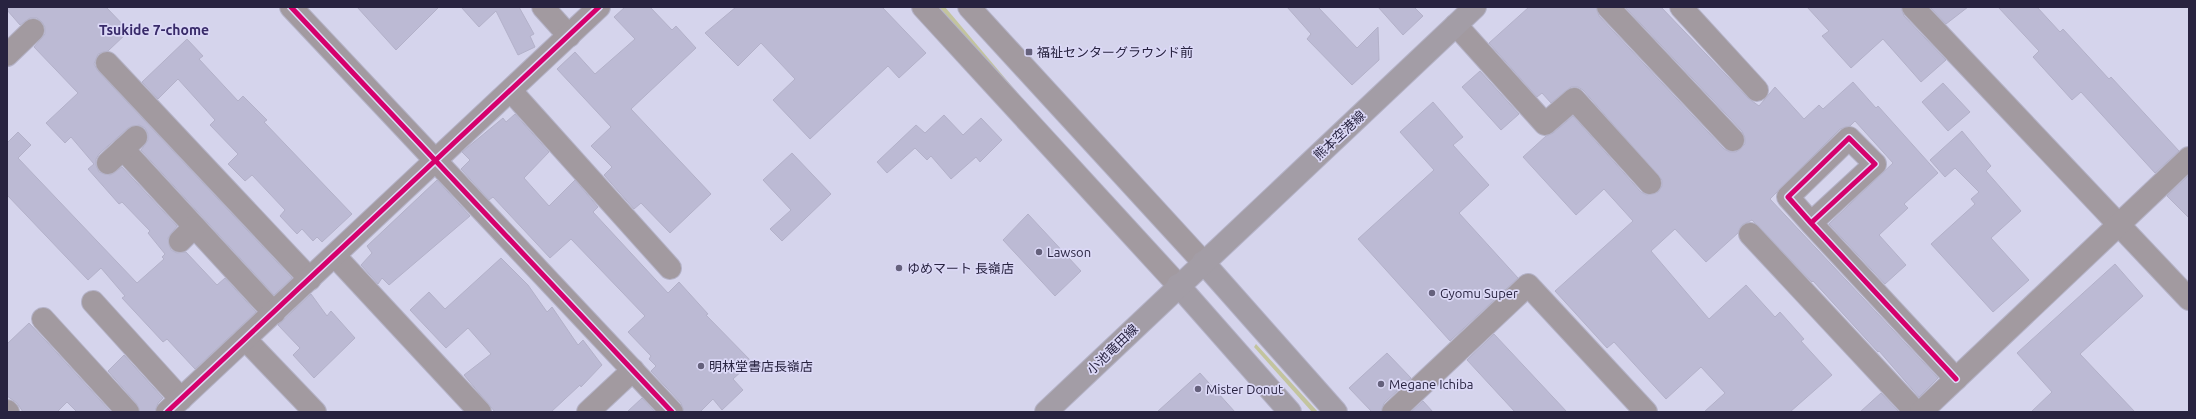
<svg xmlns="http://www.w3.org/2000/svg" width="2196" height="419" viewBox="0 0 2196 419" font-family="Ubuntu,'Noto Sans JP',sans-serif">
	<rect width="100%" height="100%" fill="#d5d4ec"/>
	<g fill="#c3c49e">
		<path d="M 939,7 L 945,7 L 1043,123 L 1042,125 Z"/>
		<path d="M 1256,344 L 1318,412 L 1312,412 L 1254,347 Z"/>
	</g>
	<g fill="#bcbad4" stroke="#b3b1c9">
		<path d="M 7,7 L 106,7 L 129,31 L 108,51 L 98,54 L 94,64 L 98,71 L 292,278 L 274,295 L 141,150 L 148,140 L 148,134 L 145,128 L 139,125 L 128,128 L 99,154 L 96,159 L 96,165 L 99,172 L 110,175 L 122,167 L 177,226 L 168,238 L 171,250 L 177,253 L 186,252 L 217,285 L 225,278 L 256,312 L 195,369 L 167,339 L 163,342 L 122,298 L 125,296 L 101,268 L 88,280 L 7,195 L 7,143 L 18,132 L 31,145 L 18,158 L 137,283 L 164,259 L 162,257 L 165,254 L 148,233 L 150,231 L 122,202 L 119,204 L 88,169 L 94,164 L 71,137 L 65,143 L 46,123 L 78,93 L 34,47 L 45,34 L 45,27 L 42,22 L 37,18 L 30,18 L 20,25 L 7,10 Z"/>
		<path d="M 357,7 L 439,7 L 396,50 Z"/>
		<path d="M 461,7 L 519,7 L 534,34 L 530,36 L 535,47 L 518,55 L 496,11 L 479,27 Z"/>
		<path d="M 625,7 L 650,7 L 672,30 L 676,26 L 696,48 L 631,109 L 711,194 L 670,233 L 641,203 L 634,209 L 604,175 L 612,167 L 591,146 L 611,127 L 557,69 L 575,52 L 595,74 L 635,39 L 614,17 Z"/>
		<path d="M 736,7 L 882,7 L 926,53 L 899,78 L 888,66 L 810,139 L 773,100 L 795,79 L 761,43 L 738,66 L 705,33 Z"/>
		<path d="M 1287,7 L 1318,7 L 1357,48 L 1378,27 L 1379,60 L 1352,85 L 1307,39 L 1311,34 Z"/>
		<path d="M 1378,7 L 1414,7 L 1423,16 L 1403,35 Z"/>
		<path d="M 1529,7 L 1596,7 L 1599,16 L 1724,149 L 1730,152 L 1736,152 L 1745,144 L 1745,138 L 1742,131 L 1625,7 L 1661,7 L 1748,98 L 1759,106 L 1775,87 L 1804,119 L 1819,105 L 1823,109 L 1853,82 L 1876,108 L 1878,106 L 1938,173 L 1904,204 L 1908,208 L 1879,235 L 1906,265 L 1885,284 L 1829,224 L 1893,163 L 1855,121 L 1850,126 L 1840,129 L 1770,199 L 1938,378 L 1919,397 L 1879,351 L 1878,352 L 1813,281 L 1812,282 L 1752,220 L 1742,225 L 1738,233 L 1706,262 L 1675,229 L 1651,251 L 1709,319 L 1746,285 L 1775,317 L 1780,312 L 1804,339 L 1801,341 L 1832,375 L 1790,412 L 1704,412 L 1725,393 L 1701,367 L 1666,399 L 1614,342 L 1607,348 L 1555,291 L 1633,221 L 1604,189 L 1576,215 L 1523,157 L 1546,136 L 1553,133 L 1573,116 L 1641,192 L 1647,195 L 1658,192 L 1662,186 L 1662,180 L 1583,90 L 1578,87 L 1571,87 L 1551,103 L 1542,93 L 1537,97 L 1489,43 Z"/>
		<path d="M 1807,7 L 1901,7 L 1904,16 L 1946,60 L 1921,82 L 1883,39 L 1851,68 L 1822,36 L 1829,31 Z"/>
		<path d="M 1930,7 L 1968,7 L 1946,24 Z"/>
		<path d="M 1998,7 L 2037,7 L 2060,32 L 2063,29 L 2109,79 L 2111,77 L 2179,151 L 2155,173 L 2081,92 L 2072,100 L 2033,57 L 2039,51 Z"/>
		<path d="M 187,39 L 203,56 L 199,59 L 238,101 L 243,96 L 267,120 L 264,122 L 352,214 L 322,242 L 317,237 L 313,241 L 302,229 L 297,234 L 280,216 L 285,210 L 252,175 L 245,181 L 228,164 L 238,154 L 210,125 L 215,120 L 178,79 L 158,99 L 142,82 Z"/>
		<path d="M 1480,71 L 1519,114 L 1501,130 L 1462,87 Z"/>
		<path d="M 1943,83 L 1970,112 L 1948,131 L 1922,102 Z"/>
		<path d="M 1433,102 L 1463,137 L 1453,145 L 1489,185 L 1459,213 L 1518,278 L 1450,341 L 1358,239 L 1434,170 L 1400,132 Z"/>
		<path d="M 515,114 L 549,152 L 524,178 L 549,206 L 575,180 L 598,207 L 593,212 L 668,293 L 679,282 L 708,314 L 706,315 L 752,362 L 733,379 L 743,390 L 722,410 L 713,399 L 700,412 L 684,412 L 681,403 L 651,371 L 656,366 L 649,359 L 651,356 L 628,332 L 645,316 L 571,239 L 550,258 L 493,197 L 489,200 L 461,169 L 470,160 L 462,152 L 503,118 L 506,122 Z"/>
		<path d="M 944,115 L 963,135 L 981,118 L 1002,140 L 980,162 L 976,157 L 951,179 L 931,156 L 927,160 L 915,148 L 887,173 L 877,162 L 916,125 L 925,133 Z"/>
		<path d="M 1962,131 L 1991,166 L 1986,171 L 2021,211 L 1991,238 L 2029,280 L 1993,312 L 1931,244 L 1975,204 L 1971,199 L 1979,192 L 1955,168 L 1945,177 L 1930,160 Z"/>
		<path d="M 792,153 L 831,194 L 782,241 L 770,229 L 791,210 L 763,180 Z"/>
		<path d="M 2189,175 L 2189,218 L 2167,196 Z"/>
		<path d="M 437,180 L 470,216 L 389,285 L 382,278 L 378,284 L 361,265 L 372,253 L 367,246 Z"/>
		<path d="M 1028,214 L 1081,271 L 1055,296 L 1003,240 Z"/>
		<path d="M 501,258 L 528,285 L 547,312 L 552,307 L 578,345 L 583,340 L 602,365 L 581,387 L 580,385 L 551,412 L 495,412 L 464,375 L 491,354 L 468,328 L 446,348 L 410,310 L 429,292 L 445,309 Z"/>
		<path d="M 2115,264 L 2143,296 L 2080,354 L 2135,412 L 2031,412 L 2052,392 L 2017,353 Z"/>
		<path d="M 311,294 L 327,316 L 331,311 L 355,338 L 314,378 L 293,355 L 300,348 L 278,325 Z"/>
		<path d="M 29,323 L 47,342 L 111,412 L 77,412 L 67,402 L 57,412 L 23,412 L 17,403 L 7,396 L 7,344 Z"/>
		<path d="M 1494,334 L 1567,412 L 1515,412 L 1467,360 Z"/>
		<path d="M 1387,353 L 1411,378 L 1384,403 L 1381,412 L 1372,412 L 1349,388 Z"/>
		<path d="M 124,355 L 163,398 L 158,403 L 155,412 L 140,412 L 137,404 L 108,371 Z"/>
		<path d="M 1200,373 L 1235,412 L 1157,412 Z"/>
		<path d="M 1881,393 L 1899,412 L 1860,412 Z"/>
		<path d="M 642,398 L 655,412 L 627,412 Z"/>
		<path d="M 1423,401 L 1433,412 L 1411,412 Z"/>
	</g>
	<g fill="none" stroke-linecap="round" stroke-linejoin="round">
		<g stroke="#b4b2c7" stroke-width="24">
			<g id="minor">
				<path d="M 291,7 L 672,412"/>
				<path d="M 543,7 L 569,36"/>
				<path d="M 923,7 L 1178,285"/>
				<path d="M 969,7 L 1203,262"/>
				<path d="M 1608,7 L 1733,140"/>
				<path d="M 1681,7 L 1757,90"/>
				<path d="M 1913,7 L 2189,299"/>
				<path d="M 1456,25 L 1545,124 L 1574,99 L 1650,183"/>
				<path d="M 7,55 L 33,30"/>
				<path d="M 107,63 L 310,279"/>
				<path d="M 511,91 L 670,268"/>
				<path d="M 123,149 L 274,313"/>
				<path d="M 108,163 L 136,137"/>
				<path d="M 1811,223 L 1875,164 L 1849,138 L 1788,197 L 1811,223 L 1956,379"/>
				<path d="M 1750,234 L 1916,412"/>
				<path d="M 180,241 L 194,227"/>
				<path d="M 335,256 L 480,412"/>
				<path d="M 93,302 L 181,399"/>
				<path d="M 43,319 L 128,412"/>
				<path d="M 245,339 L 315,412"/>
				<path d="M 7,411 L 8,412"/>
				<path d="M 167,412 L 599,7"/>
				<path d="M 588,412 L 633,370"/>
				<path d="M 1393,412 L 1528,285 L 1646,412"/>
				<path d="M 1921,412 L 2189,158"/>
			</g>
		</g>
		<g stroke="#b4b2c7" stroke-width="24">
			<g id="major">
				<path d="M 1203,262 L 1336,412"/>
				<path d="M 1178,285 L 1290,412"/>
				<path d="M 1046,412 L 1475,7"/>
			</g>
		</g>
		<use href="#minor" stroke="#a29aa0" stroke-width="22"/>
		<use href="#major" stroke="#a39da6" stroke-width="22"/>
		<g stroke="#dbd8f6" stroke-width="8">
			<g id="cycleway">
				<path d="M 291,7 L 672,412"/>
				<path d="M 1811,223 L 1875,164 L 1849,138 L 1788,197 L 1811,223 L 1956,379"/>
				<path d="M 167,412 L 599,7"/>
			</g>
		</g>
		<use href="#cycleway" stroke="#d6006c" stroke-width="5"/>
	</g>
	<g fill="#65617c" stroke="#dbd8f6" stroke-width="1.5">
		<rect x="1025" y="48" width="8" height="8" rx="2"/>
		<circle cx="1039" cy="252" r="4"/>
		<circle cx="899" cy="268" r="4"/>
		<circle cx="1432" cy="293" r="4"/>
		<circle cx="701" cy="366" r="4"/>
		<circle cx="1381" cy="384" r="4"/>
		<circle cx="1198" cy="389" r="4"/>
	</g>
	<g text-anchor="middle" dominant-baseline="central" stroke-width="3.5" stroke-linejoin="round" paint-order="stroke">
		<g font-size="13" fill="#282340" stroke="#dbd8f6" text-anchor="start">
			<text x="1037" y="52">福祉センターグラウンド前</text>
			<text x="1047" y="252">Lawson</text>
			<text x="907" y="268">ゆめマート 長嶺店</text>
			<text x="1440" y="293">Gyomu Super</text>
			<text x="709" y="366">明林堂書店長嶺店</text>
			<text x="1389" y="384">Megane Ichiba</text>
			<text x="1206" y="389">Mister Donut</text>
		</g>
		<g font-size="13" fill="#282340" stroke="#dbd8f6">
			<text transform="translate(1339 135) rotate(-43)">熊本空港線</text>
			<text transform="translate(1112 349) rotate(-44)">小池竜田線</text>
		</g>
		<g font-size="14" font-weight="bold" fill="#382a69" stroke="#dbd8f6">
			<text x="154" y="30">Tsukide 7-chome</text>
		</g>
	</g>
	<rect width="2196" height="419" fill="none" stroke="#282340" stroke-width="16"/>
</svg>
